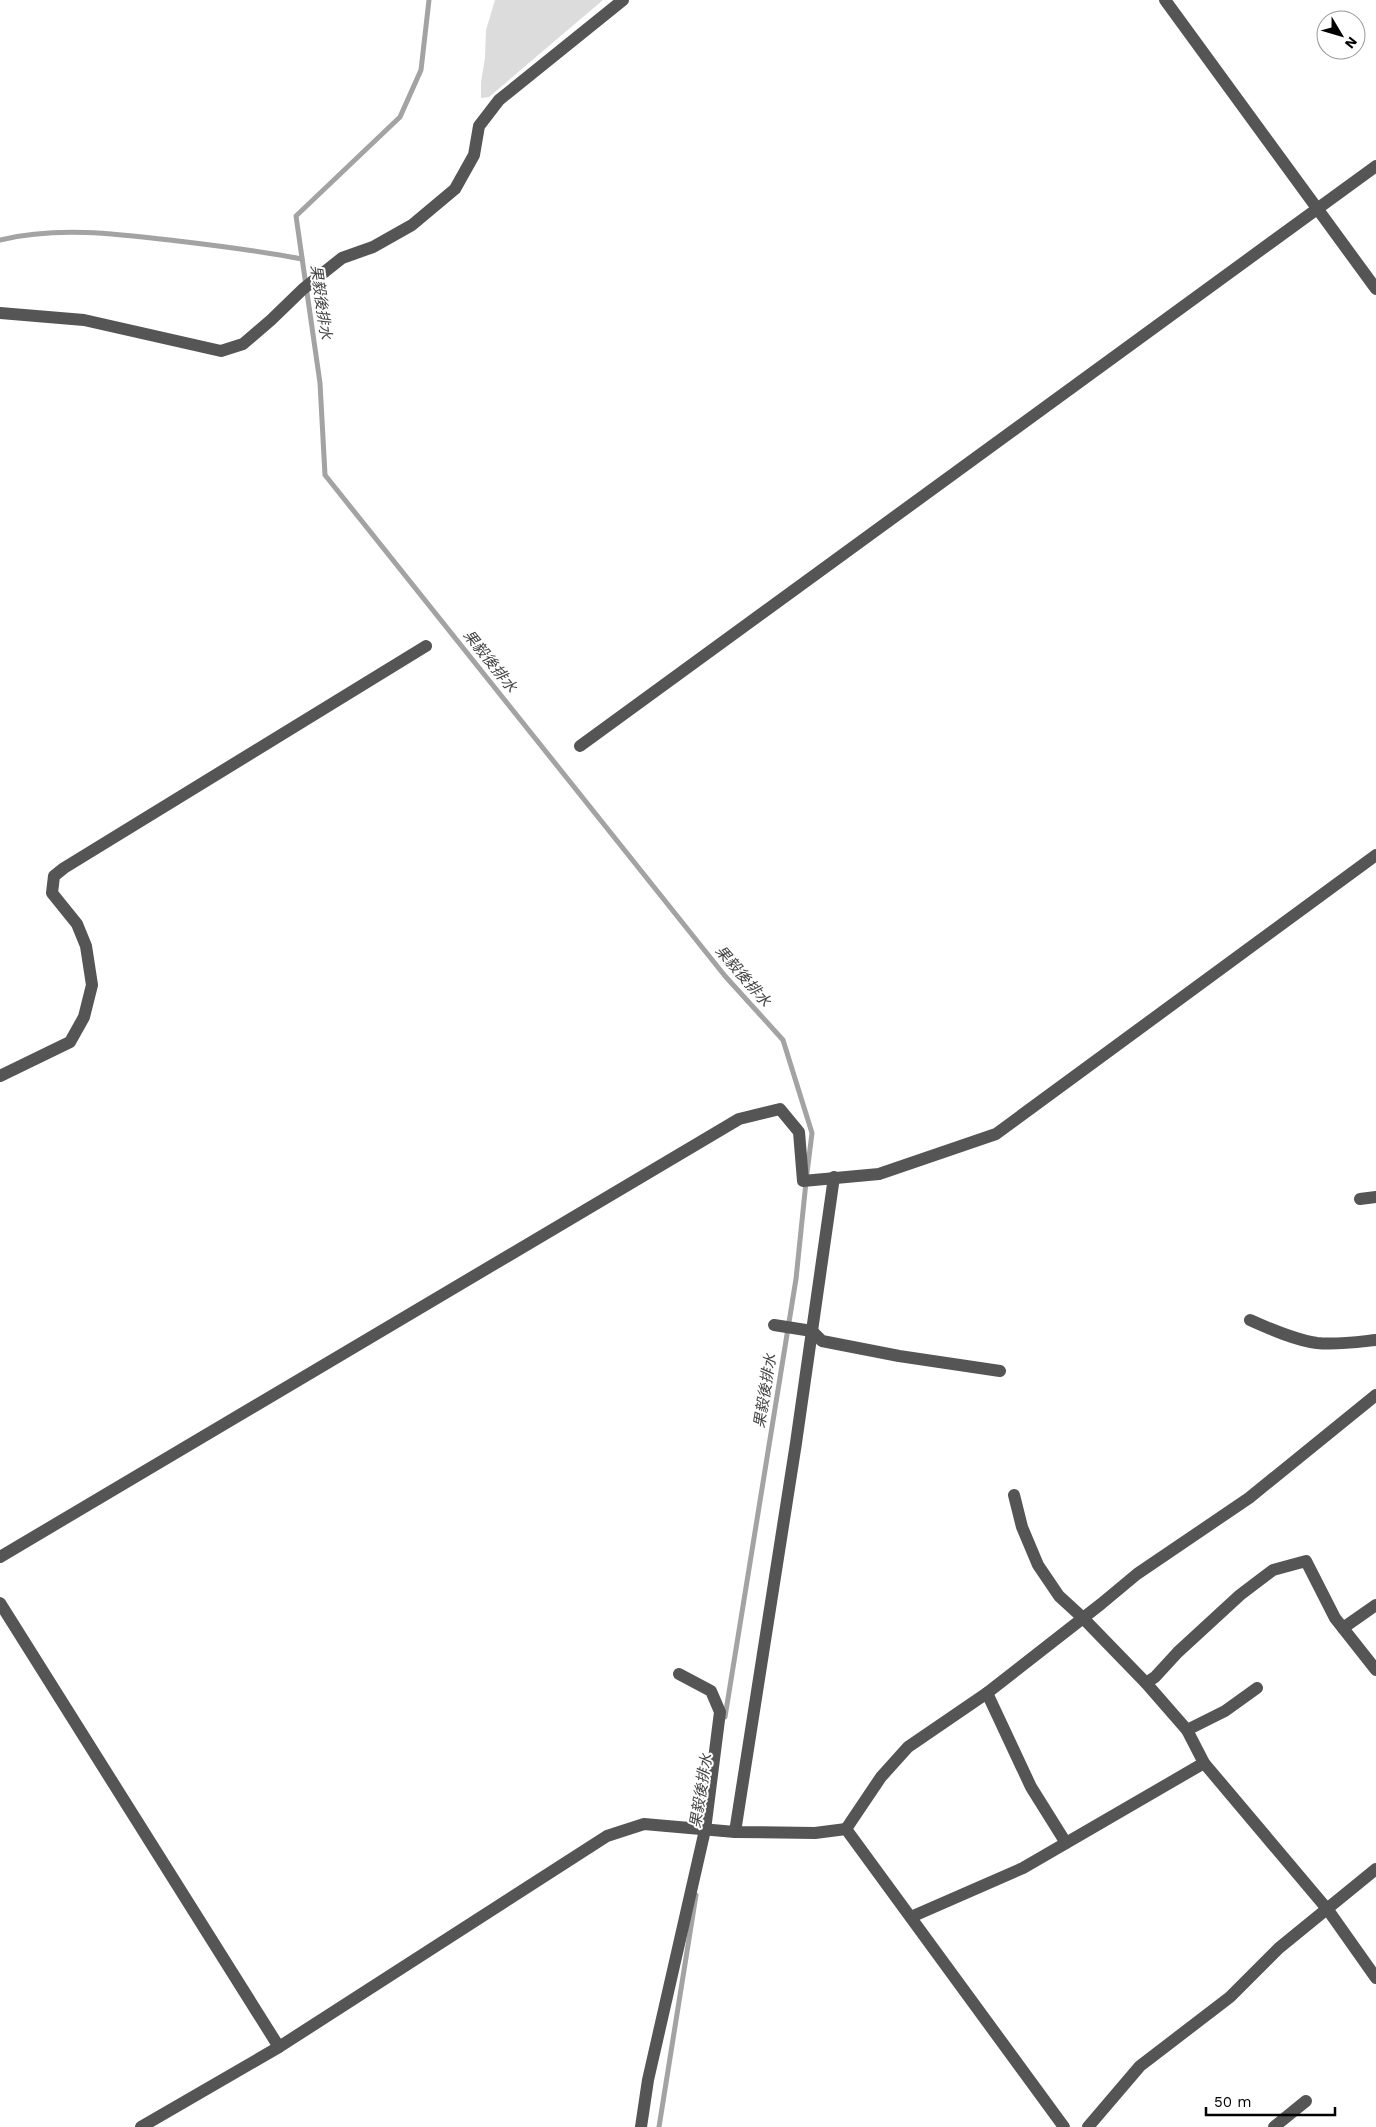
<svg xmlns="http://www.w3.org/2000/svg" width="1376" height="2127" viewBox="0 0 1376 2127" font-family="'Work Sans','Noto Sans TC',sans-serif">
	<rect width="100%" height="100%" fill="#fff"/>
	<path fill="#dcdcdc" d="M 495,0 L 603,0 L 489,97 L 481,98 L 481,82 L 485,58 L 486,30 Z"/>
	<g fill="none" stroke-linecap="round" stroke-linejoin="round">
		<g stroke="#a3a3a3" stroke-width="5">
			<path d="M 429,0 L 421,70 L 400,117 L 296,216 L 320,383 L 325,475 L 725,976 L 783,1040 L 812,1133 L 807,1173"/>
			<path d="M 0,240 C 58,226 119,234 178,241 C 220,246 261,251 302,259"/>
			<path d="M 725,1717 L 796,1279 L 806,1182"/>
			<path d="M 659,2127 L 696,1895"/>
		</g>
		<g stroke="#555" stroke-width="12">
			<path d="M 1165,0 L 1376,289"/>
			<path d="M 0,313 L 84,320 L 221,351 L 243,344 L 271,320 L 303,289 L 342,258 L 373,247 L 412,225 L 455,189 L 474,155 L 479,126 L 499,100 L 623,0"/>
			<path d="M 580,746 L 1376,166"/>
			<path d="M 0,1076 L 70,1042 L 84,1017 L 92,985 L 86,946 L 77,924 L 52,893 L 54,876 L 64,868 L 426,646"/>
			<path d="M 1360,1199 L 1376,1197"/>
			<path d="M 1250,1320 C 1270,1329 1295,1340 1317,1343 C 1336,1345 1357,1342 1376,1340"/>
			<path d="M 774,1325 L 812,1331 L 822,1341 L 899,1356 L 1000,1371"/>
			<path d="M 1014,1495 L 1022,1527 L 1038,1565 L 1059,1596 L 1083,1618 L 1146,1683 L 1187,1730 L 1204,1763 L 1328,1910 L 1376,1978"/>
			<path d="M 0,1557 L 739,1119 L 780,1109 L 799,1132 L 803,1181 L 879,1174 L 996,1134 L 1376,855"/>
			<path d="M 0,1603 L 279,2047"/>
			<path d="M 1343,1628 L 1376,1605"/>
			<path d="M 1146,1683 L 1155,1677 L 1178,1652 L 1240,1595 L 1265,1576 L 1273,1570 L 1306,1561 L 1335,1618 L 1376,1670"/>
			<path d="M 987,1693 L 1031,1787 L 1066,1843"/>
			<path d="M 1187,1730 L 1225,1711 L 1257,1688"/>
			<path d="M 846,1829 L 881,1777 L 908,1747 L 987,1693 L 1101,1604 L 1137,1574 L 1249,1498 L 1376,1395"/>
			<path d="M 735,1832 L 796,1443 L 834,1177"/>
			<path d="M 911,1917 L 1023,1868 L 1204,1763"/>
			<path d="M 141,2127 L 279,2047 L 607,1836 L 644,1824 L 735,1832 L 815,1833 L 846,1829 L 1064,2127"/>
			<path d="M 641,2127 L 648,2080 L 705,1830 L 720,1712 L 711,1691 L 679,1674"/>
			<path d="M 1088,2127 L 1140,2066 L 1230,1997 L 1279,1948 L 1376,1869"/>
			<path d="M 1274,2127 L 1306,2101"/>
		</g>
	</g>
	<g text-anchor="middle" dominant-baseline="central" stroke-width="4" stroke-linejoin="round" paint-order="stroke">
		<g font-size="15" font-style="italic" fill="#444" stroke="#fff">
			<text transform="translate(321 302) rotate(82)">果毅後排水</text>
			<text transform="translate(490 661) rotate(51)">果毅後排水</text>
			<text transform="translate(743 976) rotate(49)">果毅後排水</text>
			<text transform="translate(765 1391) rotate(-81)">果毅後排水</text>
			<text transform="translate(701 1791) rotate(-81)">果毅後排水</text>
		</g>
	</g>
	<g transform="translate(1341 35) rotate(128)"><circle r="24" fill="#ffffff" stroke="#999999"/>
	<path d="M0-4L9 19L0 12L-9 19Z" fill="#000000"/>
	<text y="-8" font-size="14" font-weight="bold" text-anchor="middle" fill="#000000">N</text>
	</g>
	<path d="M1206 2107v8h129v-8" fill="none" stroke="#000000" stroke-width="2.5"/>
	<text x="1214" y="2107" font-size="15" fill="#000000" stroke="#ffffff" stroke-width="4" paint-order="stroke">50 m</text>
</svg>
